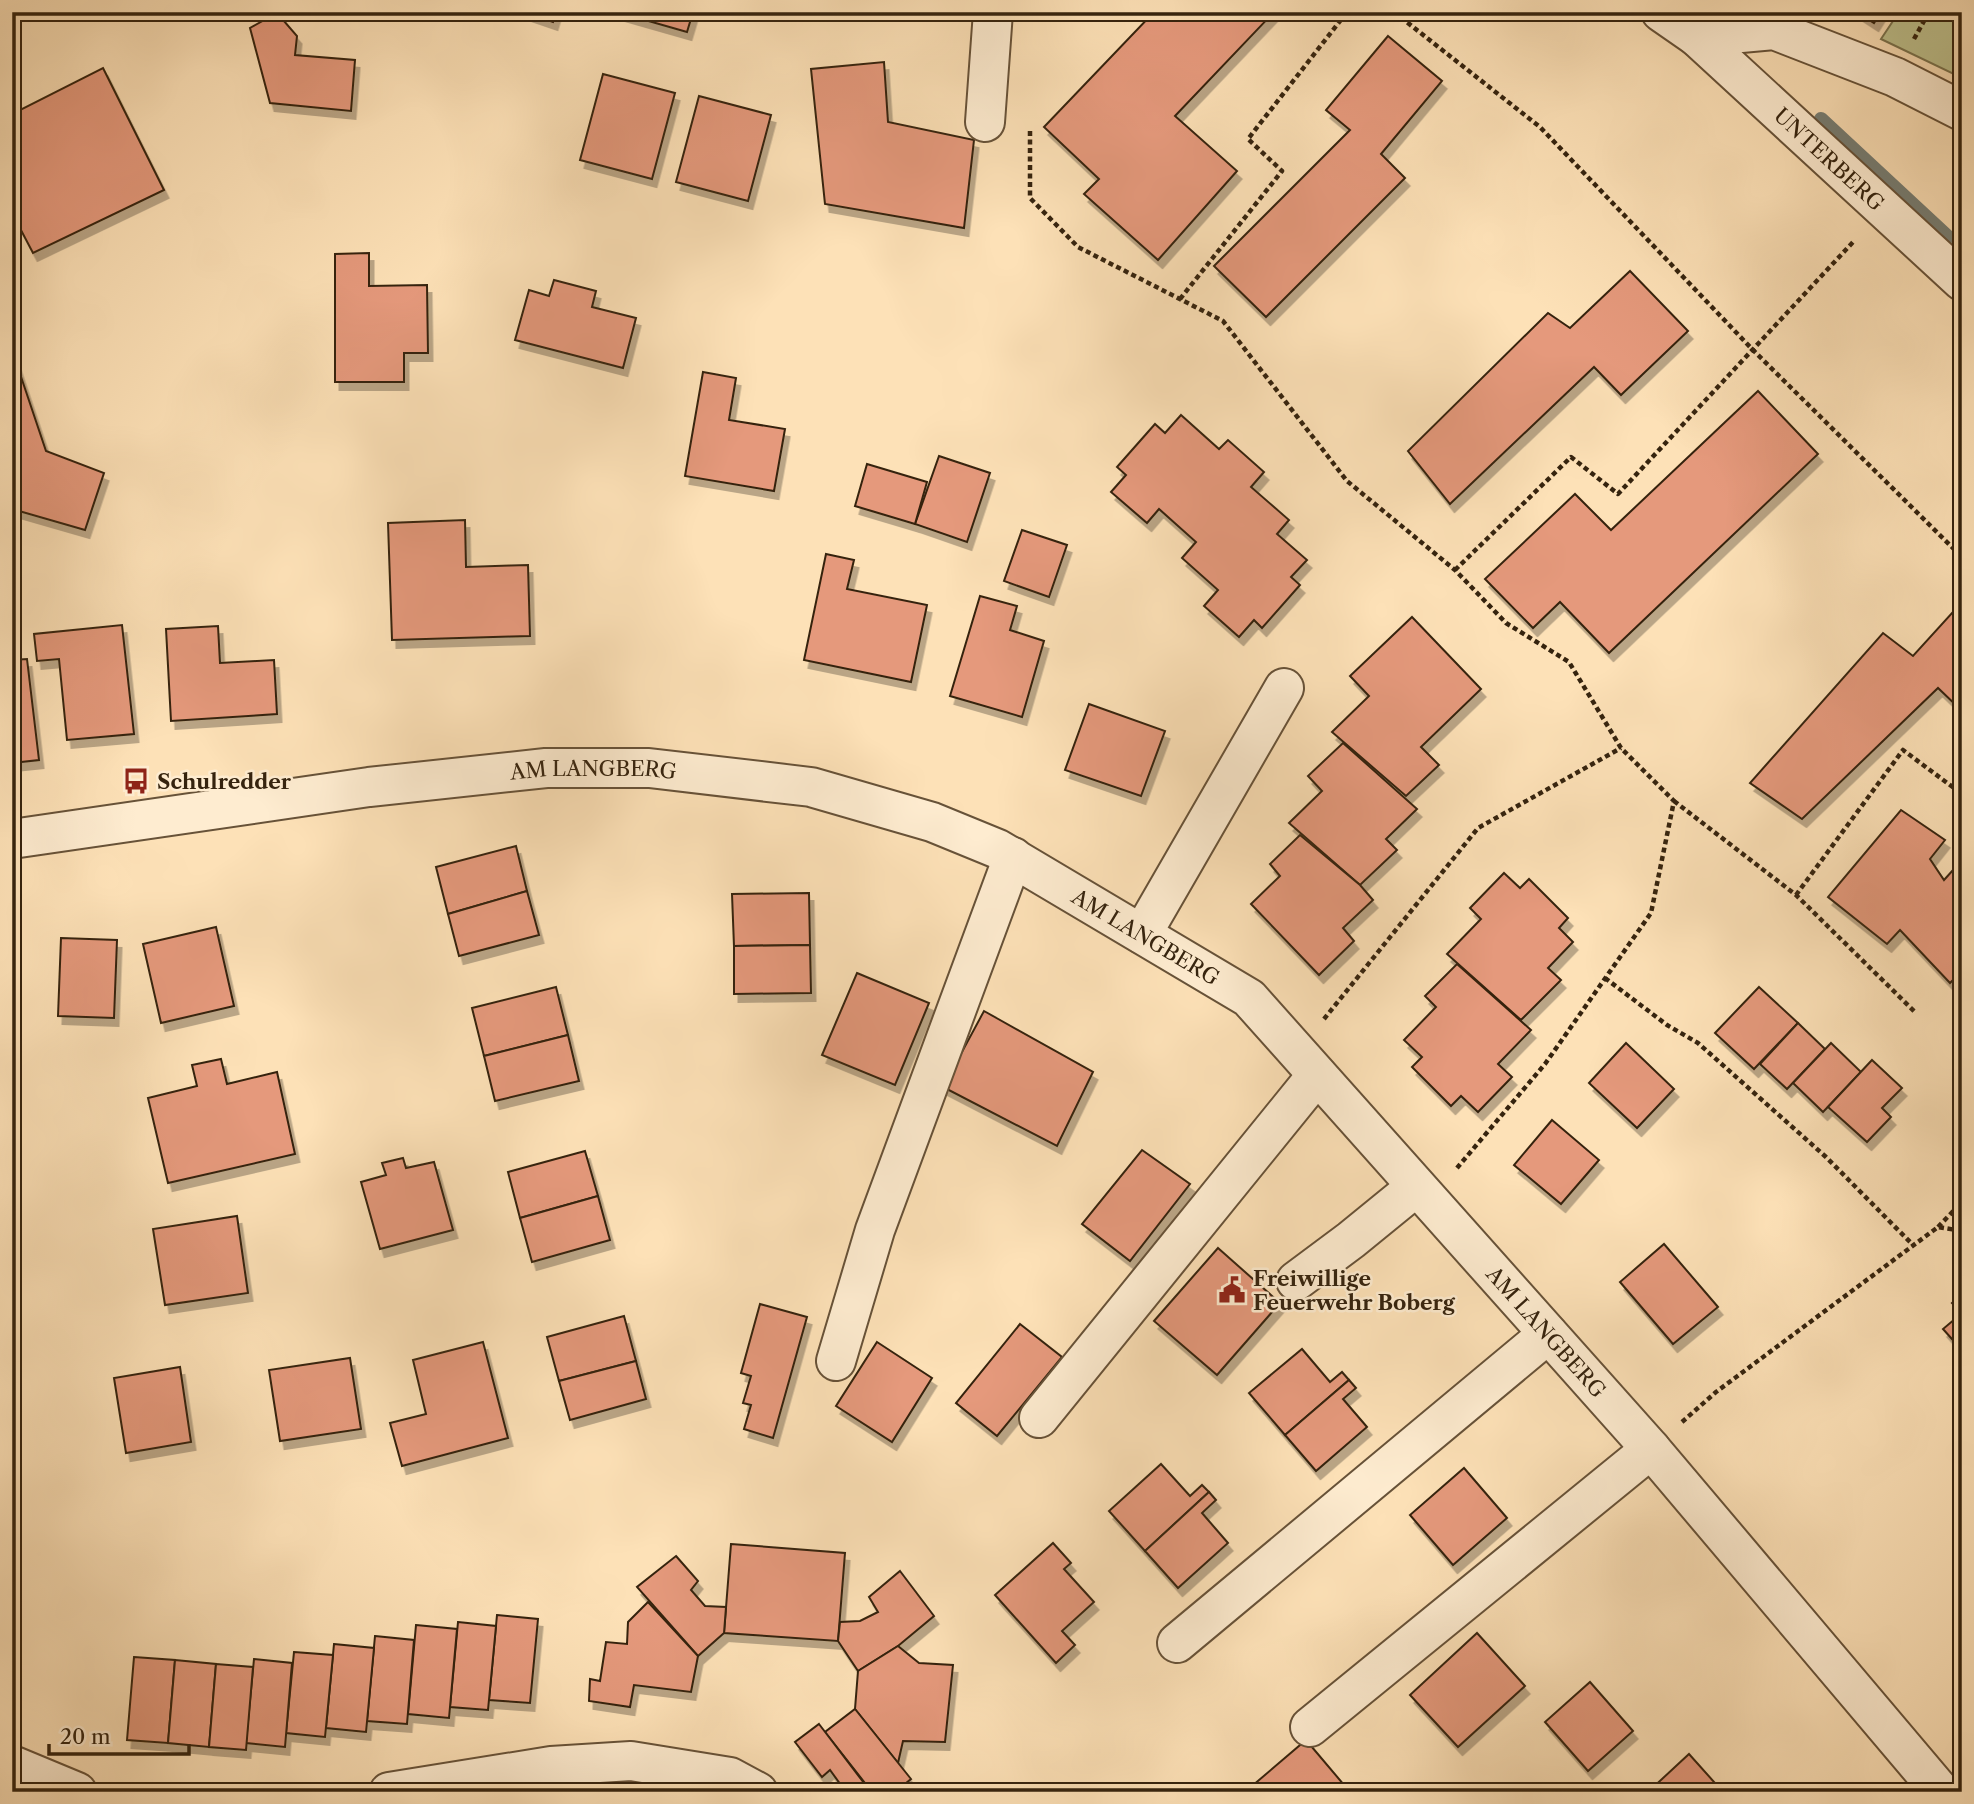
<svg xmlns="http://www.w3.org/2000/svg" width="1974" height="1804" viewBox="0 0 1974 1804" font-family="'Libre Caslon Text',serif">
	<defs>
		<filter id="shadow"><feDropShadow dx="4.5" dy="8" stdDeviation="0" flood-color="#0004"/></filter>
	</defs>
	<rect width="100%" height="100%" fill="#fde1b7"/>
	<filter id="stains"><feTurbulence type="fractalNoise" baseFrequency=".00286" numOctaves="4"/><feColorMatrix values="0 0 0 0 .2 0 0 0 0 .09 0 0 0 0 .02 0 0 0 .5 -.17"/></filter>
	<radialGradient id="worn" r=".72"><stop offset=".6" stop-color="#630" stop-opacity="0"/><stop offset="1" stop-color="#630" stop-opacity=".3"/></radialGradient>
	<path fill="#bfc38f" stroke="#7a734e" stroke-width="2" d="M 1899,12 L 1962,12 L 1962,78 L 1881,39 Z"/>
	<g fill="none" stroke-linecap="round" stroke-linejoin="round">
		<path stroke="#777e74" stroke-width="14" d="M 1821,119 L 1948,237"/>
	</g>
	<g fill="#e5997b" stroke="#35230e" stroke-width="2" filter="url(#shadow)">
		<path d="M 524,12 L 556,12 L 553,22 Z"/>
		<path d="M 617,12 L 693,12 L 687,32 Z"/>
		<path d="M 1154,12 L 1274,12 L 1175,116 L 1237,171 L 1158,260 L 1084,194 L 1099,179 L 1044,127 Z"/>
		<path d="M 1857,12 L 1881,12 L 1874,23 Z"/>
		<path d="M 277,13 L 297,36 L 295,55 L 355,60 L 351,111 L 270,103 L 250,28 Z"/>
		<path d="M 1388,36 L 1442,81 L 1381,154 L 1405,178 L 1266,317 L 1214,266 L 1350,130 L 1326,110 Z"/>
		<path d="M 884,62 L 888,122 L 974,140 L 964,228 L 825,204 L 811,69 Z"/>
		<path d="M 103,68 L 164,190 L 33,253 L 12,213 L 12,114 Z"/>
		<path d="M 603,74 L 675,93 L 652,179 L 580,160 Z"/>
		<path d="M 699,96 L 771,115 L 748,201 L 676,182 Z"/>
		<path d="M 369,253 L 369,286 L 427,285 L 428,353 L 404,353 L 404,382 L 335,382 L 335,254 Z"/>
		<path d="M 1630,271 L 1688,331 L 1621,395 L 1594,367 L 1450,504 L 1408,451 L 1548,313 L 1570,328 Z"/>
		<path d="M 554,280 L 596,291 L 592,307 L 636,318 L 623,368 L 515,340 L 529,290 L 549,296 Z"/>
		<path d="M 12,350 L 46,451 L 104,473 L 85,530 L 12,509 Z"/>
		<path d="M 703,372 L 736,378 L 729,420 L 785,429 L 774,491 L 685,476 Z"/>
		<path d="M 1758,391 L 1818,454 L 1609,653 L 1560,602 L 1533,628 L 1485,579 L 1575,494 L 1611,530 Z"/>
		<path d="M 1181,415 L 1219,449 L 1228,440 L 1264,472 L 1251,487 L 1289,520 L 1277,534 L 1307,560 L 1291,577 L 1300,585 L 1262,628 L 1254,620 L 1239,637 L 1204,606 L 1218,590 L 1182,558 L 1196,542 L 1159,509 L 1147,523 L 1111,492 L 1126,475 L 1117,467 L 1155,424 L 1165,433 Z"/>
		<path d="M 939,456 L 990,473 L 967,542 L 915,524 Z"/>
		<path d="M 867,464 L 927,482 L 915,524 L 855,506 Z"/>
		<path d="M 465,520 L 466,567 L 528,565 L 530,636 L 392,640 L 388,523 Z"/>
		<path d="M 1022,530 L 1067,545 L 1049,597 L 1004,581 Z"/>
		<path d="M 826,554 L 854,560 L 847,589 L 927,605 L 911,682 L 804,660 Z"/>
		<path d="M 980,596 L 1017,606 L 1010,630 L 1044,641 L 1022,717 L 950,696 Z"/>
		<path d="M 1962,602 L 1962,711 L 1938,688 L 1802,819 L 1750,783 L 1883,633 L 1913,656 Z"/>
		<path d="M 1412,617 L 1481,689 L 1421,747 L 1439,765 L 1406,796 L 1332,732 L 1369,696 L 1350,676 Z"/>
		<path d="M 122,625 L 134,734 L 67,740 L 59,659 L 37,661 L 34,634 Z"/>
		<path d="M 218,626 L 220,663 L 274,660 L 277,714 L 171,721 L 166,629 Z"/>
		<path d="M 27,659 L 39,760 L 12,763 L 12,660 Z"/>
		<path d="M 1089,704 L 1165,731 L 1141,796 L 1065,770 Z"/>
		<path d="M 1343,743 L 1417,809 L 1386,839 L 1397,850 L 1360,885 L 1289,823 L 1322,791 L 1308,776 Z"/>
		<path d="M 1901,810 L 1945,840 L 1930,859 L 1944,880 L 1962,860 L 1962,971 L 1950,983 L 1900,930 L 1887,944 L 1828,897 Z"/>
		<path d="M 1300,835 L 1360,885 L 1373,900 L 1343,928 L 1354,941 L 1319,975 L 1251,904 L 1280,876 L 1270,864 Z"/>
		<path d="M 516,846 L 527,891 L 448,914 L 436,867 Z"/>
		<path d="M 1504,873 L 1520,888 L 1529,879 L 1568,918 L 1559,928 L 1573,942 L 1548,968 L 1561,980 L 1521,1020 L 1447,954 L 1481,919 L 1470,908 Z"/>
		<path d="M 527,891 L 539,935 L 459,956 L 448,914 Z"/>
		<path d="M 809,893 L 810,945 L 734,946 L 732,894 Z"/>
		<path d="M 216,927 L 234,1006 L 161,1023 L 143,944 Z"/>
		<path d="M 61,938 L 117,940 L 114,1018 L 58,1016 Z"/>
		<path d="M 810,945 L 811,993 L 734,994 L 734,946 Z"/>
		<path d="M 1457,964 L 1531,1030 L 1498,1064 L 1512,1077 L 1478,1112 L 1461,1096 L 1451,1106 L 1412,1067 L 1422,1057 L 1404,1040 L 1436,1007 L 1425,996 Z"/>
		<path d="M 857,973 L 929,1003 L 895,1085 L 822,1055 Z"/>
		<path d="M 556,987 L 568,1035 L 484,1056 L 472,1008 Z"/>
		<path d="M 1759,987 L 1798,1023 L 1754,1069 L 1715,1033 Z"/>
		<path d="M 984,1011 L 1093,1072 L 1057,1146 L 943,1087 Z"/>
		<path d="M 1798,1023 L 1825,1049 L 1787,1089 L 1760,1064 Z"/>
		<path d="M 568,1035 L 579,1081 L 495,1101 L 484,1056 Z"/>
		<path d="M 1626,1043 L 1674,1089 L 1637,1128 L 1589,1083 Z"/>
		<path d="M 1831,1043 L 1861,1072 L 1823,1112 L 1793,1083 Z"/>
		<path d="M 221,1059 L 227,1084 L 277,1072 L 295,1154 L 168,1183 L 148,1098 L 197,1086 L 192,1065 Z"/>
		<path d="M 1872,1060 L 1902,1088 L 1882,1108 L 1891,1117 L 1867,1142 L 1828,1107 Z"/>
		<path d="M 1552,1120 L 1599,1160 L 1561,1204 L 1514,1165 Z"/>
		<path d="M 1142,1150 L 1190,1184 L 1130,1261 L 1082,1224 Z"/>
		<path d="M 585,1151 L 598,1196 L 520,1218 L 508,1172 Z"/>
		<path d="M 403,1158 L 406,1168 L 434,1162 L 453,1230 L 380,1249 L 361,1182 L 386,1175 L 382,1163 Z"/>
		<path d="M 598,1196 L 610,1240 L 532,1262 L 520,1218 Z"/>
		<path d="M 237,1216 L 248,1293 L 165,1305 L 153,1229 Z"/>
		<path d="M 1664,1244 L 1718,1307 L 1673,1344 L 1620,1282 Z"/>
		<path d="M 1218,1248 L 1280,1303 L 1217,1375 L 1154,1321 Z"/>
		<path d="M 1962,1294 L 1962,1346 L 1960,1348 L 1943,1329 L 1962,1313 L 1952,1303 Z"/>
		<path d="M 760,1304 L 807,1317 L 773,1438 L 744,1429 L 751,1405 L 743,1403 L 751,1376 L 741,1373 Z"/>
		<path d="M 624,1316 L 636,1361 L 559,1381 L 547,1337 Z"/>
		<path d="M 1020,1324 L 1062,1357 L 997,1436 L 956,1403 Z"/>
		<path d="M 483,1342 L 508,1438 L 402,1466 L 390,1423 L 426,1414 L 413,1360 Z"/>
		<path d="M 877,1342 L 932,1378 L 892,1442 L 836,1406 Z"/>
		<path d="M 1302,1349 L 1330,1382 L 1342,1372 L 1349,1380 L 1285,1435 L 1249,1393 Z"/>
		<path d="M 350,1358 L 361,1429 L 280,1441 L 269,1370 Z"/>
		<path d="M 636,1361 L 646,1399 L 570,1420 L 559,1381 Z"/>
		<path d="M 180,1367 L 191,1442 L 126,1453 L 114,1378 Z"/>
		<path d="M 1349,1380 L 1356,1388 L 1343,1399 L 1367,1427 L 1316,1471 L 1285,1435 Z"/>
		<path d="M 1161,1464 L 1190,1496 L 1202,1485 L 1209,1492 L 1145,1551 L 1109,1511 Z"/>
		<path d="M 1464,1468 L 1507,1518 L 1453,1565 L 1410,1515 Z"/>
		<path d="M 1209,1492 L 1216,1500 L 1202,1513 L 1228,1543 L 1178,1588 L 1145,1551 Z"/>
		<path d="M 1053,1543 L 1071,1563 L 1064,1569 L 1094,1602 L 1062,1631 L 1075,1645 L 1056,1663 L 995,1595 Z"/>
		<path d="M 731,1544 L 845,1553 L 838,1641 L 724,1633 Z"/>
		<path d="M 676,1556 L 698,1581 L 691,1590 L 705,1606 L 726,1607 L 724,1633 L 698,1656 L 637,1587 Z"/>
		<path d="M 900,1571 L 934,1616 L 898,1646 L 858,1671 L 838,1641 L 840,1622 L 860,1621 L 878,1612 L 869,1597 Z"/>
		<path d="M 648,1602 L 698,1656 L 691,1692 L 634,1685 L 630,1707 L 589,1701 L 590,1679 L 600,1681 L 606,1642 L 627,1644 L 628,1622 Z"/>
		<path d="M 497,1615 L 538,1619 L 530,1703 L 489,1700 Z"/>
		<path d="M 458,1622 L 496,1626 L 488,1710 L 450,1707 Z"/>
		<path d="M 416,1625 L 457,1629 L 449,1718 L 408,1714 Z"/>
		<path d="M 1477,1633 L 1525,1686 L 1458,1747 L 1410,1695 Z"/>
		<path d="M 375,1636 L 414,1640 L 407,1724 L 367,1721 Z"/>
		<path d="M 334,1644 L 374,1648 L 366,1732 L 326,1728 Z"/>
		<path d="M 898,1646 L 919,1663 L 953,1665 L 945,1742 L 903,1741 L 898,1763 L 855,1709 L 858,1671 Z"/>
		<path d="M 294,1652 L 333,1655 L 325,1737 L 286,1733 Z"/>
		<path d="M 134,1657 L 175,1660 L 168,1743 L 127,1740 Z"/>
		<path d="M 254,1659 L 292,1663 L 285,1747 L 246,1743 Z"/>
		<path d="M 175,1660 L 216,1664 L 209,1747 L 168,1743 Z"/>
		<path d="M 216,1664 L 253,1667 L 246,1750 L 209,1747 Z"/>
		<path d="M 1590,1682 L 1633,1731 L 1588,1771 L 1545,1722 Z"/>
		<path d="M 855,1709 L 911,1779 L 895,1792 L 872,1792 L 825,1732 Z"/>
		<path d="M 819,1724 L 867,1787 L 860,1792 L 846,1792 L 830,1770 L 822,1777 L 795,1742 Z"/>
		<path d="M 1306,1740 L 1350,1792 L 1245,1792 Z"/>
		<path d="M 1689,1754 L 1723,1792 L 1648,1792 Z"/>
	</g>
	<g fill="none" stroke-linecap="round" stroke-linejoin="round">
		<g stroke="#675238" stroke-width="42">
			<g id="minor">
				<path d="M 1661,12 L 1697,37 L 1774,30 L 1895,77 L 1962,111"/>
				<path id="s1" d="M 1697,37 L 1962,281"/>
				<path d="M 985,122 L 993,12"/>
				<path id="s2" d="M 12,839 L 369,787 L 546,768 L 649,768 L 811,787 L 932,822 L 998,849 L 1249,998 L 1651,1449 L 1941,1792"/>
				<path d="M 1142,934 L 1284,688"/>
				<path d="M 1296,1281 L 1351,1240 L 1416,1187"/>
				<path d="M 836,1361 L 875,1230 L 1013,857"/>
				<path d="M 1039,1418 L 1317,1075"/>
				<path d="M 1177,1643 L 1548,1334"/>
				<path d="M 1310,1727 L 1651,1449"/>
				<path d="M 12,1765 L 77,1792"/>
				<path d="M 389,1792 L 551,1766 L 631,1761 L 730,1777 L 758,1792"/>
			</g>
		</g>
		<g stroke="#35230e" stroke-width="4.5" stroke-dasharray="5 3.5" stroke-linecap="butt">
			<path d="M 1394,12 L 1540,127 L 1752,349 L 1962,557"/>
			<path d="M 1914,39 L 1929,12"/>
			<path d="M 1030,131 L 1030,198 L 1078,247 L 1223,321 L 1347,481 L 1455,570 L 1506,623 L 1569,662 L 1621,748 L 1674,801 L 1651,913 L 1545,1064 L 1457,1168"/>
			<path d="M 1180,299 L 1282,171 L 1248,139 L 1347,12"/>
			<path d="M 1455,570 L 1571,457 L 1618,494 L 1854,241"/>
			<path d="M 1674,801 L 1796,895 L 1916,1013"/>
			<path d="M 1796,895 L 1903,750 L 1962,794"/>
			<path d="M 1605,978 L 1667,1025 L 1698,1043 L 1826,1157 L 1913,1245"/>
			<path d="M 1324,1019 L 1478,828 L 1621,748"/>
			<path d="M 1938,1227 L 1962,1202"/>
			<path d="M 1682,1422 L 1716,1392 L 1938,1227 L 1962,1231"/>
		</g>
		<use href="#minor" stroke="#feecd0" stroke-width="38"/>
	</g>
	<defs>
		<g id="bus-bare" transform="scale(2.1)"><path d="M-5-6H5V4H4V6H2V4H-2V6H-4V4H-5ZM-3.5-4V0h7V-4ZM-3.5 1.2v1.5H-2V1.2ZM2 1.2v1.5H3.5V1.2Z" fill="#8f2418" stroke="#feecd0" stroke-width="2.5" paint-order="stroke"/></g>
		<g id="civic-bare" transform="scale(2.1)"><path d="M-.6-6.5H3V-4.5H.6V-3L4-1V1h2V6H-6V1h2V-1L-.6-3ZM-1.2 2.5V6h2.4V2.5Z" fill="#8f2418" stroke="#feecd0" stroke-width="2.5" paint-order="stroke"/></g>
	</defs>
	<g fill-rule="evenodd">
		<use href="#bus-bare" x="136" y="781"/>
		<use href="#civic-bare" x="1232" y="1290"/>
	</g>
	<g text-anchor="middle" dominant-baseline="central" stroke-width="5" stroke-linejoin="round" paint-order="stroke">
		<g font-size="21" fill="#35230e" stroke="#feecd0">
			<text stroke="none"><textPath href="#s1" startOffset="180">UNTERBERG</textPath></text>
			<text stroke="none"><textPath href="#s2" startOffset="586">AM LANGBERG</textPath></text>
			<text stroke="none"><textPath href="#s2" startOffset="1174">AM LANGBERG</textPath></text>
			<text stroke="none"><textPath href="#s2" startOffset="1741">AM LANGBERG</textPath></text>
		</g>
		<g font-size="21" font-weight="bold" fill="#35230e" stroke="#feecd0" text-anchor="start">
			<text x="157" y="781">Schulredder</text>
			<text x="1253" y="1278">Freiwillige<tspan x="1253" dy="24">Feuerwehr Boberg</tspan></text>
		</g>
	</g>
	<rect width="1974" height="1804" fill="none" stroke="#fde1b7" stroke-width="42"/>
	<rect x="14" y="14" width="1946" height="1776" fill="none" stroke="#35230e" stroke-width="3.5"/>
	<rect x="21" y="21" width="1932" height="1762" fill="none" stroke="#35230e" stroke-width="2"/>
	<path d="M49 1744v10h140v-10" fill="none" stroke="#35230e" stroke-width="3.5"/>
	<text x="60" y="1744" font-size="21" fill="#35230e" stroke="#feecd0" stroke-width="5" paint-order="stroke">20 m</text>
	<rect width="100%" height="100%" filter="url(#stains)"/>
	<rect width="100%" height="100%" fill="url(#worn)"/>
</svg>
